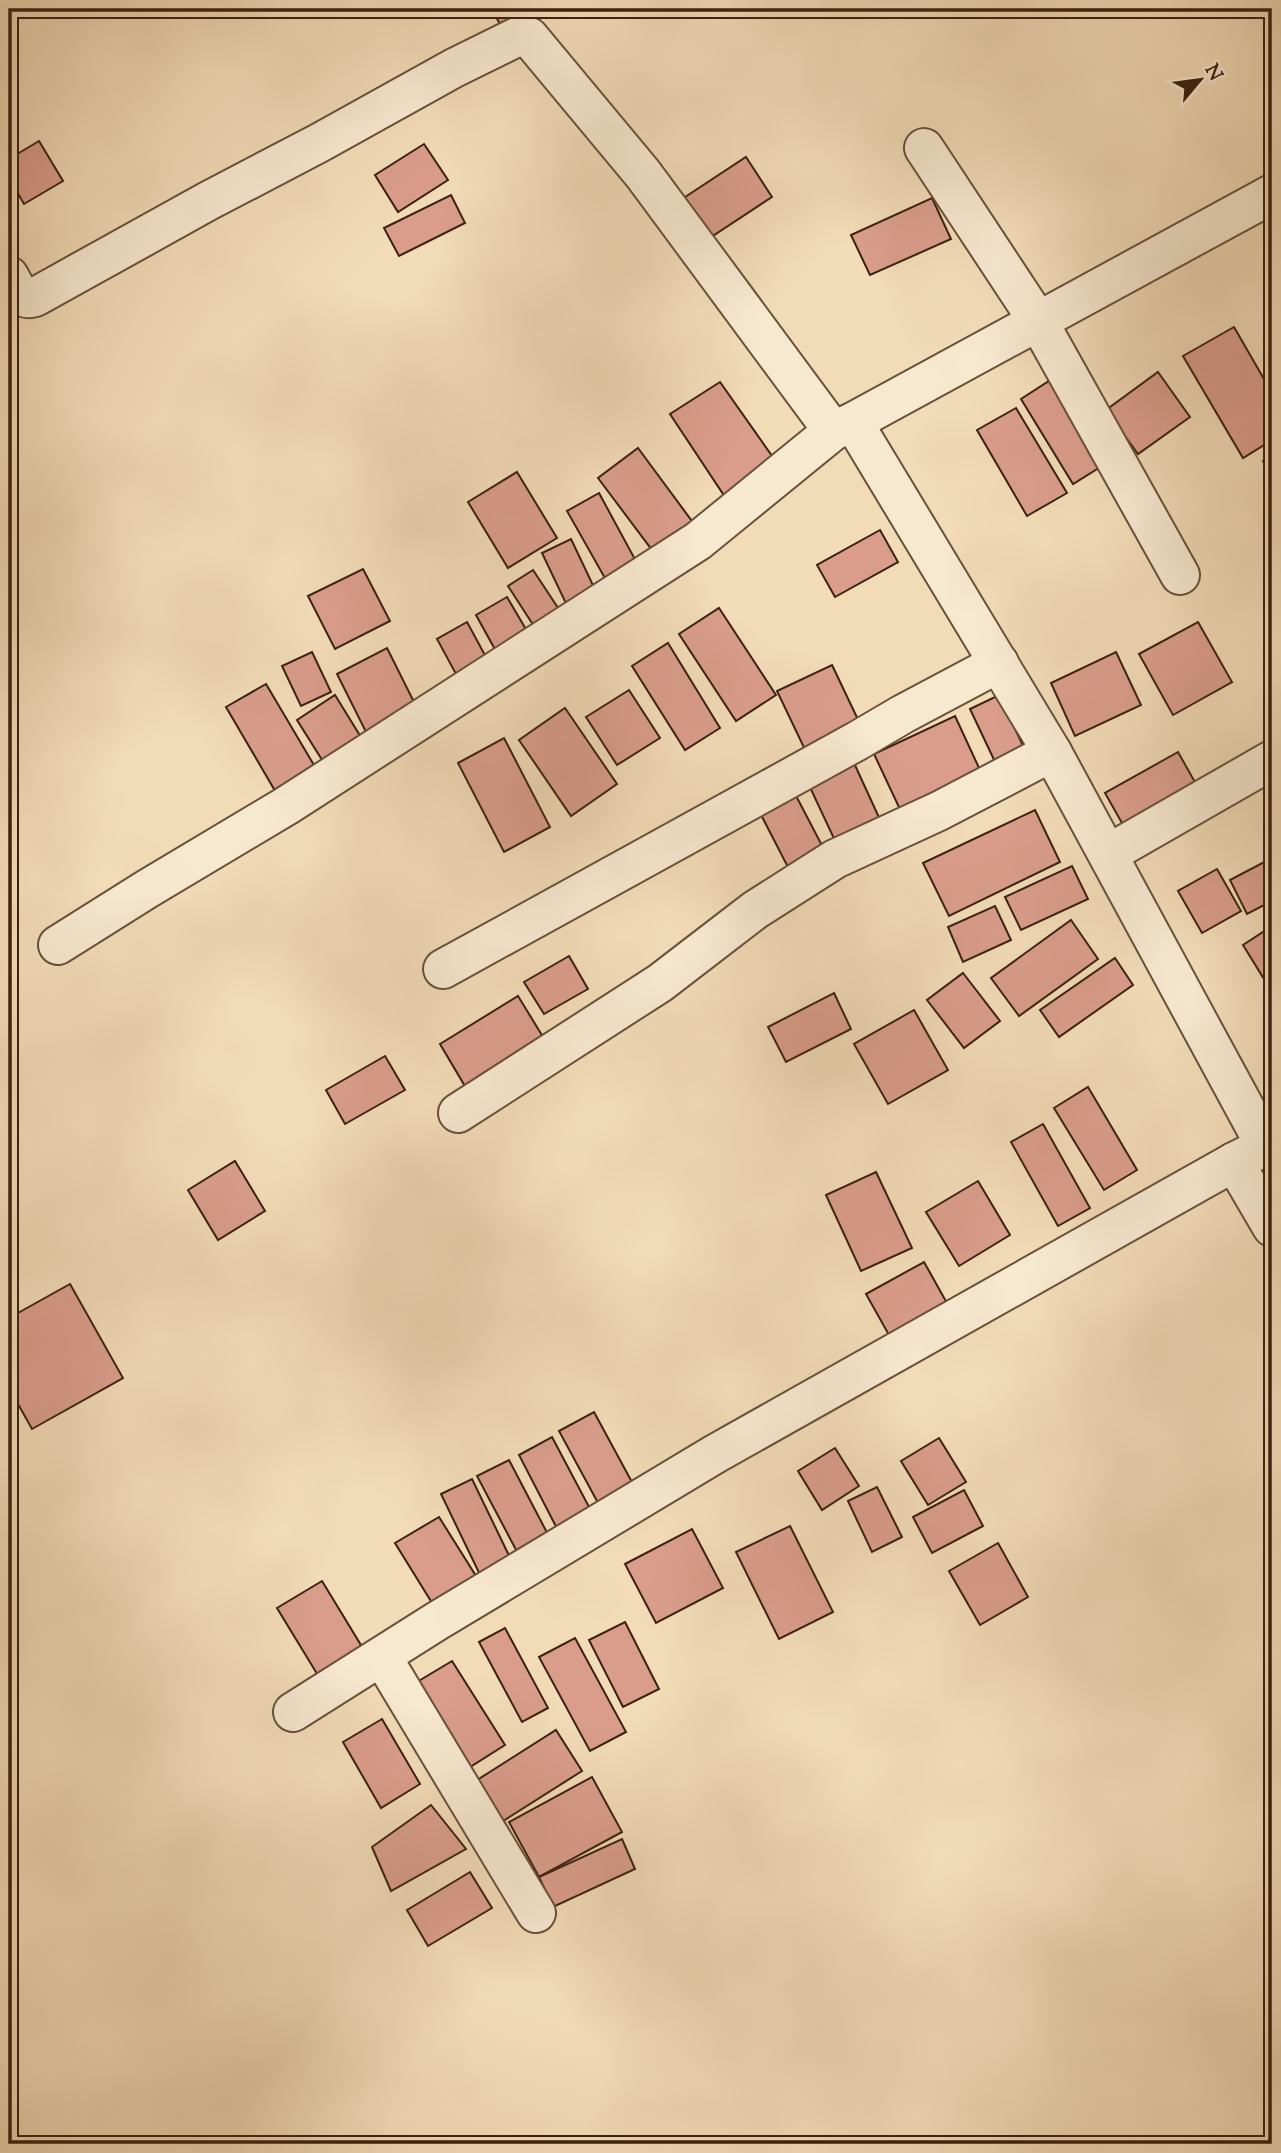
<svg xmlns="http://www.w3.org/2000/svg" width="1281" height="2153" viewBox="0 0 1281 2153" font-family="'Sorts Mill Goudy',serif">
	<rect width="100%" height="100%" fill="#f2dbb7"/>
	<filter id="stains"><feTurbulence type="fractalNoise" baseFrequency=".00286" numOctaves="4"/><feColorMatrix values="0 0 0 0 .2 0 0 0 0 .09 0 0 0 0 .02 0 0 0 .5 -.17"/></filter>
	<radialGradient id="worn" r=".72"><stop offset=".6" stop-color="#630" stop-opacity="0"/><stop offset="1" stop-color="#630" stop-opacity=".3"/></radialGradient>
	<g fill="#da9d8c" stroke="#3a2111" stroke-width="2">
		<path d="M 492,9 L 544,9 L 547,15 L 506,36 Z"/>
		<path d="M 39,141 L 63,181 L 24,204 L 9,178 L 9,159 Z"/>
		<path d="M 424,144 L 448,180 L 398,212 L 375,175 Z"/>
		<path d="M 746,157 L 772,197 L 702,243 L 676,203 Z"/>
		<path d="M 451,195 L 465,223 L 399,256 L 384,228 Z"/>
		<path d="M 932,198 L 951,239 L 870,275 L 851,235 Z"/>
		<path d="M 1234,327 L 1272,393 L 1272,440 L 1243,458 L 1183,356 Z"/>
		<path d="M 1158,372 L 1190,417 L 1138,454 L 1106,410 Z"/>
		<path d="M 1049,381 L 1102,466 L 1073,484 L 1021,399 Z"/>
		<path d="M 720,382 L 777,463 L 727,500 L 670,414 Z"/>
		<path d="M 1016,408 L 1067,493 L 1027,516 L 977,430 Z"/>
		<path d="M 638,448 L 700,532 L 661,562 L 598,478 Z"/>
		<path d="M 1272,457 L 1272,480 L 1263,461 Z"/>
		<path d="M 517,472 L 557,538 L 508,568 L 468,502 Z"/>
		<path d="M 599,493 L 637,563 L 606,580 L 567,511 Z"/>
		<path d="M 880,530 L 898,562 L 835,597 L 817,565 Z"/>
		<path d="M 571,539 L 600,600 L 571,614 L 542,553 Z"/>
		<path d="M 363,569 L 390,621 L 335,649 L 308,596 Z"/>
		<path d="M 533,570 L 566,620 L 541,637 L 508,586 Z"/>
		<path d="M 507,597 L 534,643 L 502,662 L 476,615 Z"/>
		<path d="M 719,608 L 776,695 L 736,721 L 679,634 Z"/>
		<path d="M 467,622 L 493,670 L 463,687 L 437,639 Z"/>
		<path d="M 1198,622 L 1232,682 L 1173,715 L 1139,654 Z"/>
		<path d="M 668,643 L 720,728 L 685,750 L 632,666 Z"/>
		<path d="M 387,648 L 421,716 L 371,742 L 337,674 Z"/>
		<path d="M 312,652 L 331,692 L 301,706 L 282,666 Z"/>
		<path d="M 1116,652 L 1141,705 L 1075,736 L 1051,683 Z"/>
		<path d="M 832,665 L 863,730 L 808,756 L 777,691 Z"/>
		<path d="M 266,684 L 321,777 L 281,801 L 226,707 Z"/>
		<path d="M 629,690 L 660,738 L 617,765 L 586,717 Z"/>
		<path d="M 335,695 L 367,747 L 329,771 L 297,720 Z"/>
		<path d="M 999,695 L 1025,750 L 996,764 L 970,709 Z"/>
		<path d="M 565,708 L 617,784 L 571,816 L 519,740 Z"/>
		<path d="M 955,716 L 986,783 L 905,820 L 874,754 Z"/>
		<path d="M 504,738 L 550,827 L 504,852 L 458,763 Z"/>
		<path d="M 1178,752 L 1200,791 L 1127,832 L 1105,793 Z"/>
		<path d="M 854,763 L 882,824 L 837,845 L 808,783 Z"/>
		<path d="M 793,790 L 828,857 L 792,875 L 758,809 Z"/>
		<path d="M 1035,810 L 1060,862 L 949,916 L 923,863 Z"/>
		<path d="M 1272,858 L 1272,901 L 1247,914 L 1230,880 Z"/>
		<path d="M 1072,866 L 1088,899 L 1021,930 L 1005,897 Z"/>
		<path d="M 1217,869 L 1241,911 L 1202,933 L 1178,891 Z"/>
		<path d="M 995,906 L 1011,940 L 963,962 L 948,927 Z"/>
		<path d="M 1071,920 L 1098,959 L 1019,1016 L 991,978 Z"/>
		<path d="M 1272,926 L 1272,992 L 1243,945 Z"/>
		<path d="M 569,956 L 588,989 L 544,1014 L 524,982 Z"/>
		<path d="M 1115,958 L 1133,985 L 1059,1037 L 1040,1010 Z"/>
		<path d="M 963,973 L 1000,1021 L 964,1048 L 927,1000 Z"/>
		<path d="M 834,993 L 851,1029 L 786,1062 L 768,1027 Z"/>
		<path d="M 518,996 L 551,1050 L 472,1098 L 440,1044 Z"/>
		<path d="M 914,1010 L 948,1070 L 888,1104 L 854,1044 Z"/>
		<path d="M 385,1056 L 405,1090 L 345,1124 L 326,1090 Z"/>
		<path d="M 1088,1087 L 1137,1170 L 1104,1190 L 1054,1108 Z"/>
		<path d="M 1043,1124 L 1090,1208 L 1058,1226 L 1011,1142 Z"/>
		<path d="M 235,1161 L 265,1211 L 218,1240 L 188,1190 Z"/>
		<path d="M 876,1172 L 912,1248 L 861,1271 L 826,1195 Z"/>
		<path d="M 978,1181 L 1010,1235 L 959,1266 L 926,1212 Z"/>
		<path d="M 924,1262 L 952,1312 L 894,1344 L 866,1294 Z"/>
		<path d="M 70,1284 L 123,1378 L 32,1429 L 9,1388 L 9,1318 Z"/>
		<path d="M 594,1412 L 639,1495 L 604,1514 L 559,1431 Z"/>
		<path d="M 552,1437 L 597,1522 L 563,1540 L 519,1455 Z"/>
		<path d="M 939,1438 L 966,1482 L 928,1505 L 901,1461 Z"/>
		<path d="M 835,1448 L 859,1486 L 822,1510 L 798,1471 Z"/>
		<path d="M 509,1460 L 554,1546 L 523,1563 L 477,1476 Z"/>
		<path d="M 472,1479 L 515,1568 L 484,1583 L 441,1494 Z"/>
		<path d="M 877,1487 L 902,1537 L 872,1552 L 848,1501 Z"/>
		<path d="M 964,1490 L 983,1526 L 932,1553 L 913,1517 Z"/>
		<path d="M 439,1517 L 481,1584 L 437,1611 L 395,1543 Z"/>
		<path d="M 790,1526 L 833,1612 L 779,1639 L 736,1552 Z"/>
		<path d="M 692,1529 L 723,1588 L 656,1623 L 625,1564 Z"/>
		<path d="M 998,1543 L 1028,1597 L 980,1625 L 949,1571 Z"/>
		<path d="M 322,1581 L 367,1655 L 322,1682 L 277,1608 Z"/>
		<path d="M 625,1622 L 659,1689 L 623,1707 L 589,1640 Z"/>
		<path d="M 505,1628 L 548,1708 L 522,1722 L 479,1642 Z"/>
		<path d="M 575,1638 L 626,1732 L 590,1751 L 539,1657 Z"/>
		<path d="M 452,1661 L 505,1745 L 470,1767 L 417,1682 Z"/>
		<path d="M 382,1719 L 420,1784 L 381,1808 L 343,1742 Z"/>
		<path d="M 556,1730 L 582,1771 L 500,1823 L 474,1782 Z"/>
		<path d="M 592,1777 L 622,1832 L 539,1877 L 509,1822 Z"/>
		<path d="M 431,1805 L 466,1849 L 391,1891 L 372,1847 Z"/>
		<path d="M 622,1839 L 635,1869 L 553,1907 L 539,1877 Z"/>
		<path d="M 470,1872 L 492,1908 L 428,1946 L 407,1910 Z"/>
	</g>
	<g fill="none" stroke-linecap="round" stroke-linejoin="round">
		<g stroke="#68503a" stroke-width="42">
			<g id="minor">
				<path d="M 924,148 L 1038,321 L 1180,575"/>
				<path d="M 9,276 C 16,288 21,304 37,296 L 208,201 L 319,143 L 454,68 L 521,35 L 529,37 L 643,174 L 833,431"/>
				<path d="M 853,422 L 1052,752 L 1265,1145"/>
				<path d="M 1108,854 L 1272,760"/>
				<path d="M 58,945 L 147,889 L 286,806 L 698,541 L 833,431 L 853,422 L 1272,194"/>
				<path d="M 443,969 L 857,741 L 903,714 L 999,663"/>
				<path d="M 458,1113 L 660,983 L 755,910 L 835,859 L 939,811 L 1052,752"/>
				<path d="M 1234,1162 L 1272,1227"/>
				<path d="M 382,1657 L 536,1913"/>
				<path d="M 293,1712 L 437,1621 L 715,1454 L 1234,1162 L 1272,1143"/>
			</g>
		</g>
		<use href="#minor" stroke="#f7e8d0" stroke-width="38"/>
	</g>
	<rect width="1281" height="2153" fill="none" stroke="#f2dbb7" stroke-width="35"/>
	<rect x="10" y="10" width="1260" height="2132" fill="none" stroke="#3a2111" stroke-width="3.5"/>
	<rect x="18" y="18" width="1246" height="2118" fill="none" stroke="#3a2111" stroke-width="2"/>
	<g transform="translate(1200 80) rotate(61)" stroke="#f7e8d0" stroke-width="5" paint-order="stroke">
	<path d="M0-5L12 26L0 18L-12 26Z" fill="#3a2111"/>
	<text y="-10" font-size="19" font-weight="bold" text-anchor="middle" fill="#3a2111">N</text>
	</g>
	<rect width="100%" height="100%" filter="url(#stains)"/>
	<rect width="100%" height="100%" fill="url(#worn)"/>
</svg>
